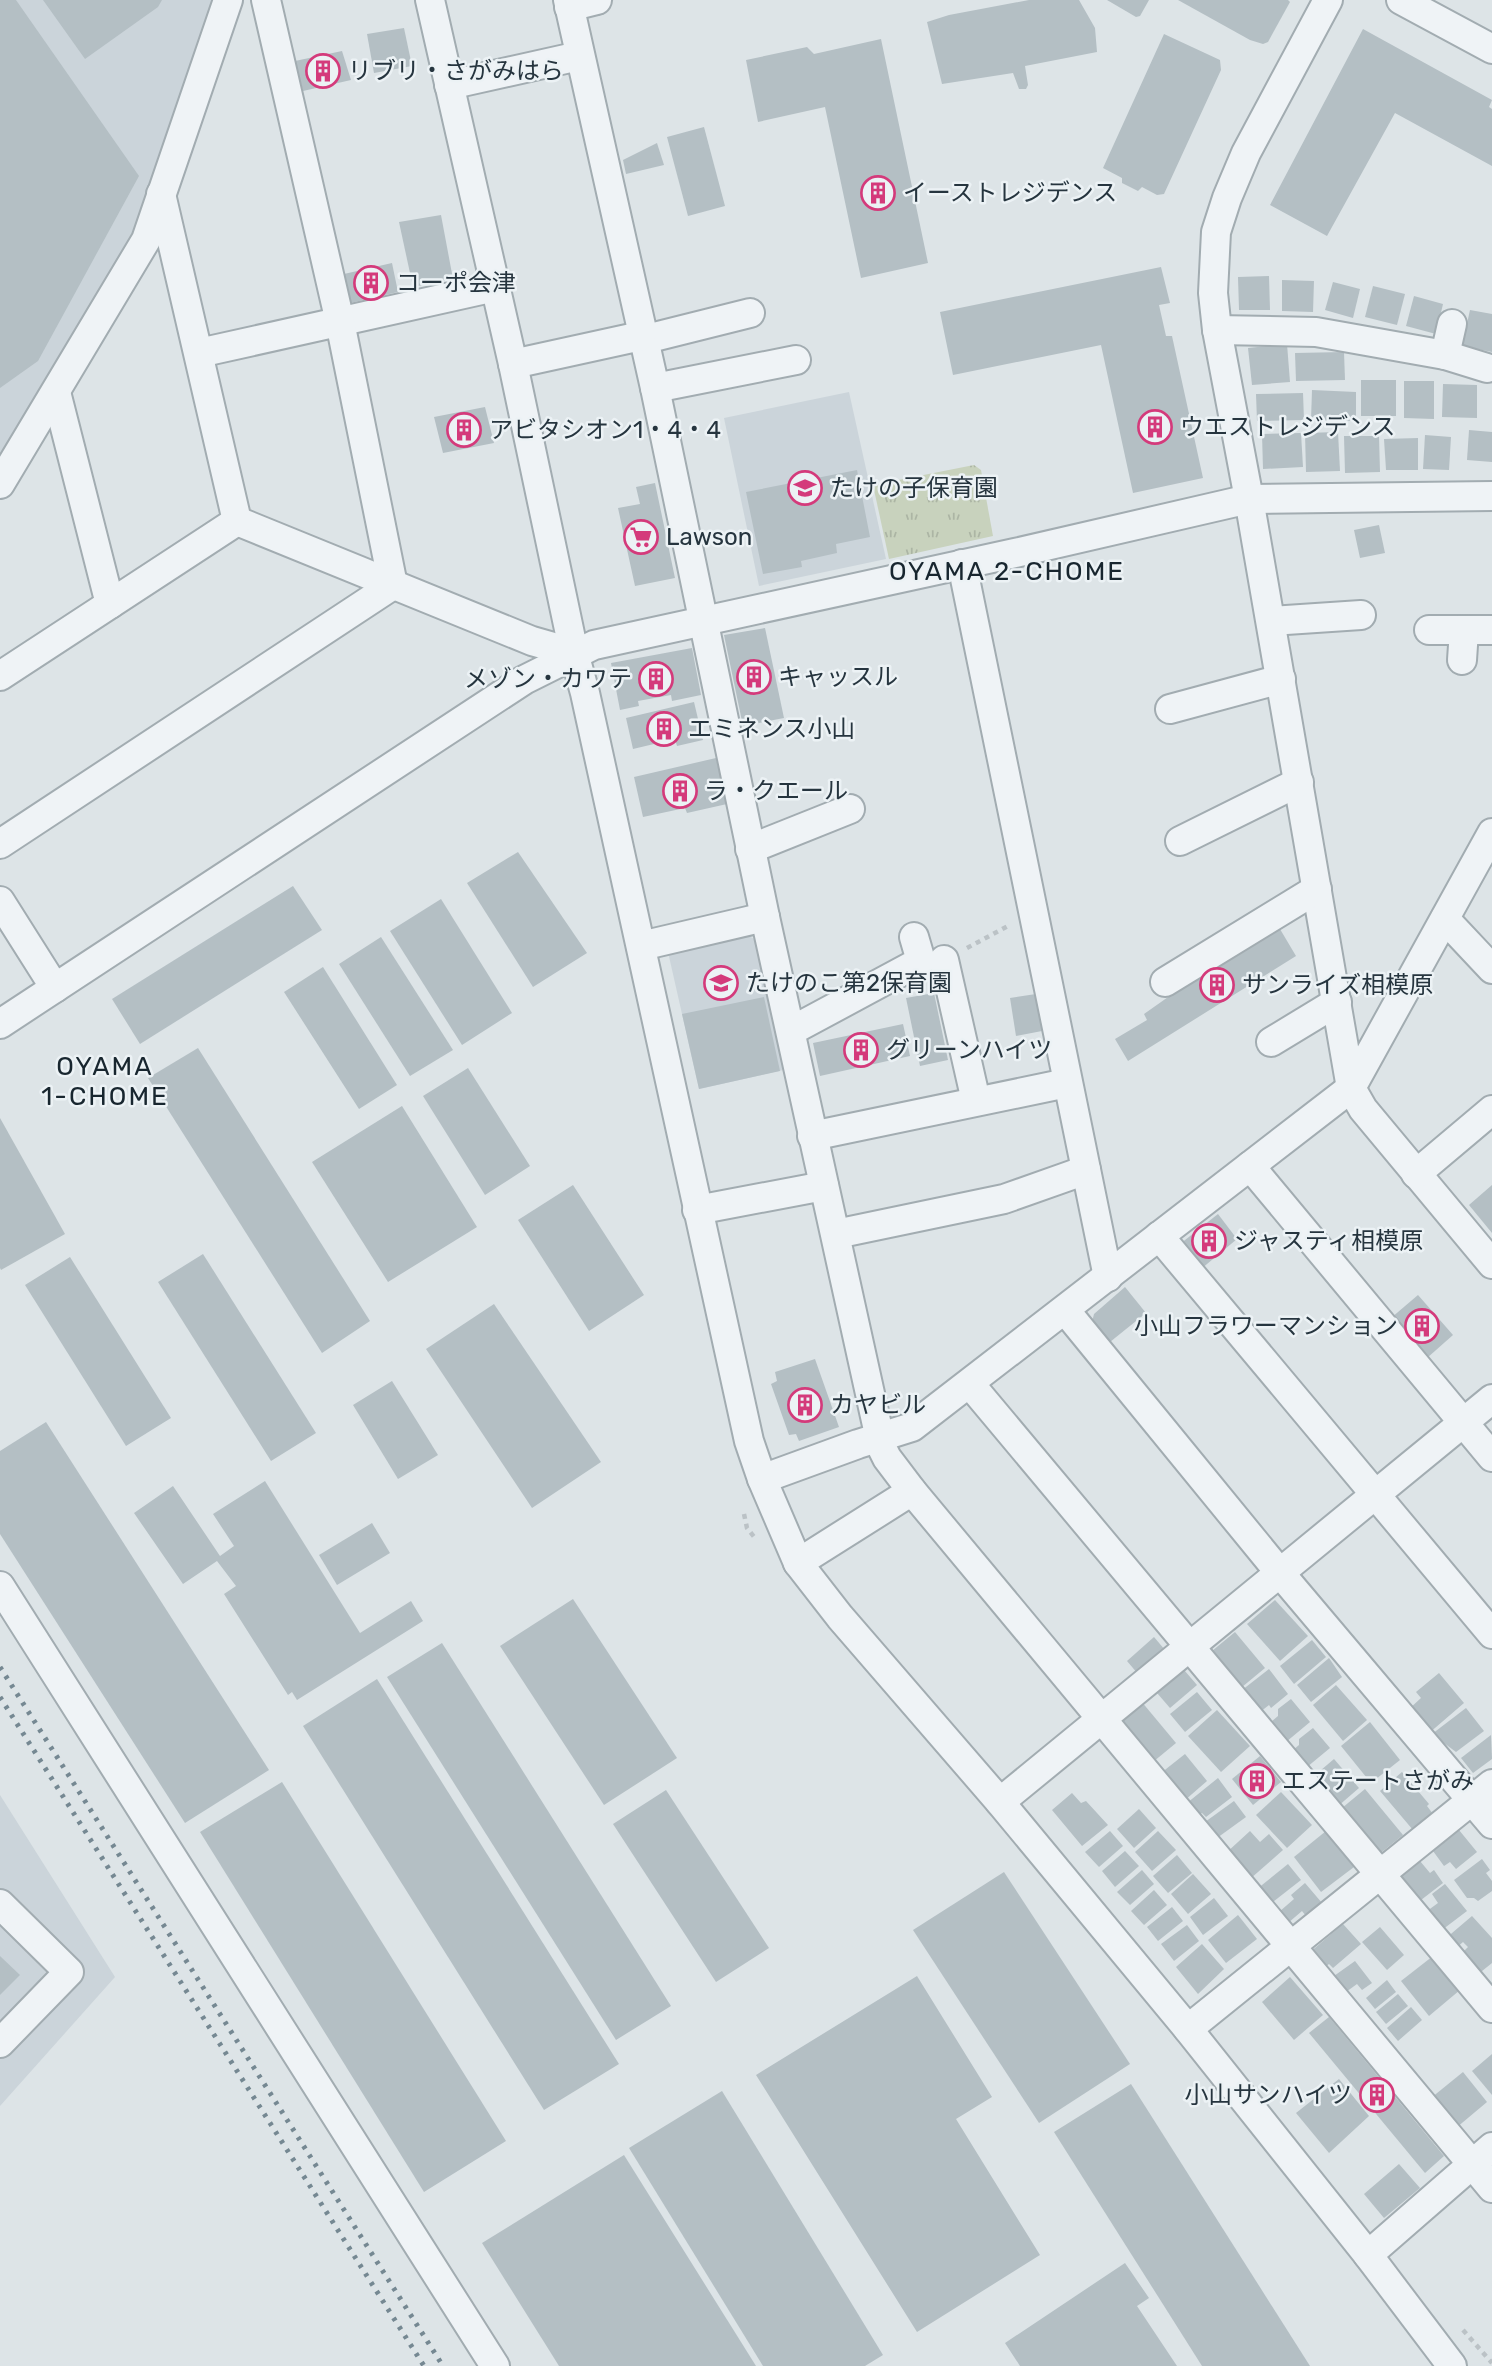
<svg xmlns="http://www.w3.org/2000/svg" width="1492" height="2366" viewBox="0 0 1492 2366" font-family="Rubik,'Noto Sans JP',sans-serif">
	<defs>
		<pattern id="grass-tufts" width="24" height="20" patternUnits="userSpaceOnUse" patternTransform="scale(1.75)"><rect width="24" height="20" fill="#c8d2bd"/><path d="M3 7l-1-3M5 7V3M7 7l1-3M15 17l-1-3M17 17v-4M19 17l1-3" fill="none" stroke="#acb5a4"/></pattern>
	</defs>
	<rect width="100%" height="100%" fill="#dde4e7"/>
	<g fill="#cbd4da">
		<path d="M 0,0 L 216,0 L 135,234 L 0,455 Z"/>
		<path d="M 849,392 L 886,559 L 759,586 L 724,418 Z"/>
		<path d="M 747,935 L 758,941 L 788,1069 L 699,1089 L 668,952 Z"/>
		<path d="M 0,1795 L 115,1977 L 0,2106 Z"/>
	</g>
	<path fill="url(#grass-tufts)" d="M 974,465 L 981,470 L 993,536 L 889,559 L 873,485 Z"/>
	<g fill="#b4bfc4">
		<path d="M 0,0 L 16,0 L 139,176 L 38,361 L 0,388 Z"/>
		<path d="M 43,0 L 162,0 L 158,7 L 85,59 Z"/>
		<path d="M 1029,0 L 1079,0 L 1095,28 L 1097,52 L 1025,66 L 1028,85 L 1026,89 L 1019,89 L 1013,73 L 942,84 L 927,22 L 949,15 Z"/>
		<path d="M 1107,0 L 1149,0 L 1140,16 L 1136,17 Z"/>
		<path d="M 1178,0 L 1288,0 L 1290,2 L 1268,42 L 1263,44 L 1250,40 Z"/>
		<path d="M 404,28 L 412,66 L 374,73 L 367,34 Z"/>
		<path d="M 1363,29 L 1492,100 L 1489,107 L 1492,109 L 1492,166 L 1395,113 L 1327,236 L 1270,205 Z"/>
		<path d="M 1164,34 L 1220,60 L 1221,70 L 1164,194 L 1157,195 L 1142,187 L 1138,191 L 1122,183 L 1122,178 L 1103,168 Z"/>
		<path d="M 881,39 L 928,263 L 861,278 L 825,107 L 758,122 L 746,60 L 807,47 L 814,54 Z"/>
		<path d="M 342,51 L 351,80 L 303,91 L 295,61 Z"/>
		<path d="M 704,127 L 725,206 L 688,216 L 667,137 Z"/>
		<path d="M 657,143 L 664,165 L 626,174 L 623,160 Z"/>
		<path d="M 441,215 L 453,279 L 413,287 L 399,222 Z"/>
		<path d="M 392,263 L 398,292 L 350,303 L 344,274 Z"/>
		<path d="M 1161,267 L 1170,303 L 1159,305 L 1166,336 L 1172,336 L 1203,478 L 1133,493 L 1101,345 L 953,375 L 940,312 Z"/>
		<path d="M 1269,276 L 1270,310 L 1239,310 L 1238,277 Z"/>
		<path d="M 1282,280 L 1314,281 L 1313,312 L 1282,311 Z"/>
		<path d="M 1333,282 L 1360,289 L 1353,318 L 1325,310 Z"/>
		<path d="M 1373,286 L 1405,294 L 1397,325 L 1365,317 Z"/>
		<path d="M 1414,296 L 1443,304 L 1436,334 L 1406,326 Z"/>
		<path d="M 1470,310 L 1492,314 L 1492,352 L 1462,346 Z"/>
		<path d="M 1287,344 L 1290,382 L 1252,385 L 1248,348 Z"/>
		<path d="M 1344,352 L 1345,380 L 1296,381 L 1295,353 Z"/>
		<rect x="1361" y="380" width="35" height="36"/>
		<path d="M 1404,381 L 1434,381 L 1434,419 L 1404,418 Z"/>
		<path d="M 1443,384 L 1477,385 L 1477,418 L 1442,417 Z"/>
		<path d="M 1312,390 L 1356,392 L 1356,421 L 1311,420 Z"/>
		<path d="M 1303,393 L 1304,420 L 1257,421 L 1256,394 Z"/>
		<path d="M 485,407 L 494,443 L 443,453 L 434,417 Z"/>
		<path d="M 1469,430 L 1492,432 L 1492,462 L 1467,460 Z"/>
		<path d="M 1338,432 L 1340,471 L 1306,472 L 1305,433 Z"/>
		<path d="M 1301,433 L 1303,467 L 1263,469 L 1262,434 Z"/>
		<path d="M 1425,435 L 1451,437 L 1449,470 L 1423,469 Z"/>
		<path d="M 1344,436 L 1379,436 L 1380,472 L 1345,473 Z"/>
		<path d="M 1418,438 L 1418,470 L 1386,470 L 1384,439 Z"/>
		<path d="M 857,470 L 870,537 L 836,544 L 837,553 L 801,561 L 802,567 L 763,574 L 746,492 Z"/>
		<path d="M 655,483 L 675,578 L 635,586 L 618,508 L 640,504 L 636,487 Z"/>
		<path d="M 1379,525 L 1385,553 L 1360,558 L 1354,530 Z"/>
		<path d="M 765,628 L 784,718 L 743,726 L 724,635 Z"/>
		<path d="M 692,648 L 701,695 L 672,701 L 671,695 L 638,701 L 639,706 L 620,710 L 611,663 Z"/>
		<path d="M 694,702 L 703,740 L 677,746 L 675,739 L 633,749 L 626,718 Z"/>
		<path d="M 716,758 L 727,804 L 687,813 L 685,808 L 643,817 L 634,777 Z"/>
		<path d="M 518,852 L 587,953 L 533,987 L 467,883 Z"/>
		<path d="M 293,886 L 322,930 L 140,1044 L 112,999 Z"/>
		<path d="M 441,899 L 512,1013 L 462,1045 L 390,931 Z"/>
		<path d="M 1277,924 L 1296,956 L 1128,1061 L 1115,1039 L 1147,1020 L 1144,1014 L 1249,940 Z"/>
		<path d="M 381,937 L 453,1050 L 410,1076 L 339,964 Z"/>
		<path d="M 323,967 L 397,1085 L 359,1109 L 284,992 Z"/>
		<path d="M 934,993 L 948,1060 L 920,1066 L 906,998 Z"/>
		<path d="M 1036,994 L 1042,1031 L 1016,1036 L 1010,998 Z"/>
		<path d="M 764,997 L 780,1071 L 699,1089 L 682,1014 Z"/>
		<path d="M 903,1024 L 910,1056 L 820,1076 L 813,1043 Z"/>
		<path d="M 198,1048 L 370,1321 L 322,1353 L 148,1078 Z"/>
		<path d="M 468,1068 L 530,1166 L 485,1195 L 423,1096 Z"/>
		<path d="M 402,1106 L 477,1227 L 388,1282 L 312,1162 Z"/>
		<path d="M 0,1118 L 65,1234 L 1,1270 L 0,1268 Z"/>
		<path d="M 573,1185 L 644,1295 L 589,1331 L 518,1220 Z"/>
		<path d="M 1492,1185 L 1492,1233 L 1469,1205 Z"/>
		<path d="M 1218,1214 L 1237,1239 L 1201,1269 L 1180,1244 Z"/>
		<path d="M 203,1254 L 316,1433 L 271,1461 L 158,1282 Z"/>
		<path d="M 70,1257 L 171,1418 L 126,1446 L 25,1285 Z"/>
		<path d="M 1125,1287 L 1146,1313 L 1110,1342 L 1092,1322 L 1094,1314 Z"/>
		<path d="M 1418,1295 L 1453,1335 L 1427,1358 L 1391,1318 Z"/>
		<path d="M 494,1304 L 601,1462 L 532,1508 L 426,1349 Z"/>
		<path d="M 815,1359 L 839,1427 L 799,1441 L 796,1434 L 789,1435 L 771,1384 L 777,1381 L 775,1372 Z"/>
		<path d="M 392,1381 L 438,1455 L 398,1479 L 353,1405 Z"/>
		<path d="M 46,1422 L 269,1770 L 185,1823 L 0,1534 L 0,1451 Z"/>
		<path d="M 265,1481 L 360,1633 L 411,1601 L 423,1621 L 297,1700 L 292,1692 L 288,1695 L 224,1594 L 236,1586 L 217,1561 L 183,1584 L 134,1513 L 173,1486 L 220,1556 L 234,1546 L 213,1514 Z"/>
		<path d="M 372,1523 L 390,1553 L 337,1585 L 319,1555 Z"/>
		<path d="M 573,1599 L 677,1758 L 604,1805 L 500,1646 Z"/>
		<path d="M 1275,1600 L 1308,1636 L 1280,1661 L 1247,1624 Z"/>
		<path d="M 1235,1632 L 1265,1668 L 1236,1692 L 1206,1656 Z"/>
		<path d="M 1154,1637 L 1165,1650 L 1138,1674 L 1127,1661 Z"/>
		<path d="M 1312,1640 L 1326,1657 L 1294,1684 L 1280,1666 Z"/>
		<path d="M 442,1643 L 671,2006 L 616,2040 L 387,1677 Z"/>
		<path d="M 1329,1658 L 1342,1677 L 1311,1702 L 1297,1685 Z"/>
		<path d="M 1178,1663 L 1197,1685 L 1170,1708 L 1151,1686 Z"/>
		<path d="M 1269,1669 L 1288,1694 L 1271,1708 L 1269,1705 L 1255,1716 L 1237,1694 Z"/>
		<path d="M 1439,1673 L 1464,1703 L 1428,1734 L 1408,1710 L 1421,1698 L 1416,1692 Z"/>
		<path d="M 377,1679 L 619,2064 L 544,2110 L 303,1726 Z"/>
		<path d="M 1336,1685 L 1367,1720 L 1343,1741 L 1313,1705 Z"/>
		<path d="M 1197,1692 L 1212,1710 L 1185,1732 L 1170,1714 Z"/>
		<path d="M 1291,1699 L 1310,1722 L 1280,1747 L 1271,1722 L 1278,1716 L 1278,1709 Z"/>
		<path d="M 1141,1701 L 1176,1743 L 1153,1762 L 1118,1720 Z"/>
		<path d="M 1466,1708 L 1484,1731 L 1456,1752 L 1432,1734 Z"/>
		<path d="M 1217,1710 L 1250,1746 L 1221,1772 L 1188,1736 Z"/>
		<path d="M 1370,1722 L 1400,1760 L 1371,1783 L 1341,1746 Z"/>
		<path d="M 1313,1728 L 1330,1748 L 1301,1772 L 1287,1755 L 1299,1745 L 1299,1739 Z"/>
		<path d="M 1491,1735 L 1492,1759 L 1473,1773 L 1461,1758 Z"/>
		<path d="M 1185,1754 L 1207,1781 L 1184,1801 L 1161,1773 Z"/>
		<path d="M 1260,1756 L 1281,1782 L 1253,1805 L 1232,1779 Z"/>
		<path d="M 1334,1759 L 1359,1788 L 1337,1807 L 1314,1776 Z"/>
		<path d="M 1402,1772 L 1429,1804 L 1427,1806 L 1433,1814 L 1413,1830 L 1380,1791 Z"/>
		<path d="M 1218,1778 L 1232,1797 L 1206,1817 L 1202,1813 L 1197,1816 L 1187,1803 Z"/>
		<path d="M 282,1782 L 506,2141 L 424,2192 L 200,1832 Z"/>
		<path d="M 1365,1789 L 1403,1835 L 1378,1855 L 1336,1813 Z"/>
		<path d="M 666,1790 L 769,1948 L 716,1982 L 613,1824 Z"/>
		<path d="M 1281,1792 L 1312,1825 L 1287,1848 L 1256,1815 Z"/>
		<path d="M 1072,1793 L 1081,1803 L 1086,1801 L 1108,1825 L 1082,1846 L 1052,1810 Z"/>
		<path d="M 1234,1801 L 1246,1817 L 1217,1838 L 1205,1822 Z"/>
		<path d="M 1139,1809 L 1156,1828 L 1134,1848 L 1117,1829 Z"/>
		<path d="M 1459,1830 L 1477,1852 L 1456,1869 L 1450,1862 L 1444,1866 L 1433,1851 Z"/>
		<path d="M 1110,1831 L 1123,1846 L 1099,1867 L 1085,1852 Z"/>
		<path d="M 1158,1831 L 1176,1850 L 1152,1871 L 1135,1852 Z"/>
		<path d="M 1250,1831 L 1260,1842 L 1269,1834 L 1283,1850 L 1250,1879 L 1226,1853 Z"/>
		<path d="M 1326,1831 L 1354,1867 L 1321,1892 L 1294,1857 Z"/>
		<path d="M 1125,1851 L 1139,1866 L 1115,1887 L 1102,1871 Z"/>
		<path d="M 1177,1855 L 1192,1873 L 1168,1893 L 1153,1876 Z"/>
		<path d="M 1482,1859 L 1490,1870 L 1486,1873 L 1492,1881 L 1492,1891 L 1478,1901 L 1474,1898 L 1467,1898 L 1454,1880 Z"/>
		<path d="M 1420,1861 L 1430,1873 L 1434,1870 L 1443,1883 L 1412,1907 L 1397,1888 L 1405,1882 L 1401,1876 Z"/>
		<path d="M 1288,1864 L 1301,1880 L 1269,1905 L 1257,1889 Z"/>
		<path d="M 1142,1870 L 1154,1884 L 1130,1905 L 1117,1892 Z"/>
		<path d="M 1004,1872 L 1130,2064 L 1039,2123 L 913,1930 Z"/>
		<path d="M 1193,1874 L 1211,1894 L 1188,1914 L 1171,1894 Z"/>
		<path d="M 1305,1883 L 1322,1903 L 1306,1916 L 1302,1911 L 1288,1923 L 1279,1912 L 1294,1899 L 1291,1895 Z"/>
		<path d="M 1445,1884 L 1467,1911 L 1438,1933 L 1423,1914 L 1438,1903 L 1432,1894 Z"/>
		<path d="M 1154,1890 L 1167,1905 L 1144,1925 L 1131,1911 Z"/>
		<path d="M 1214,1898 L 1228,1916 L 1203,1935 L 1190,1917 Z"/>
		<path d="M 1172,1907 L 1183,1921 L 1158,1941 L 1147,1927 Z"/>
		<path d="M 1238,1915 L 1257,1939 L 1226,1963 L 1208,1940 Z"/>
		<path d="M 1472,1916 L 1492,1938 L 1492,1963 L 1477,1975 L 1460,1955 L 1468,1947 L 1463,1942 L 1455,1949 L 1445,1939 Z"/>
		<path d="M 1343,1924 L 1361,1944 L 1333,1968 L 1329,1964 L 1323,1969 L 1309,1953 Z"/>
		<path d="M 1187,1925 L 1199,1941 L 1174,1961 L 1161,1944 Z"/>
		<path d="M 1380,1927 L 1404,1955 L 1387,1970 L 1362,1942 Z"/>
		<path d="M 1202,1944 L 1224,1969 L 1198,1994 L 1176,1967 Z"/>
		<path d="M 0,1956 L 20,1975 L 0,1995 Z"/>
		<path d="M 1433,1956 L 1460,1990 L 1429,2016 L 1401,1981 Z"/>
		<path d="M 1355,1961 L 1372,1983 L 1362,1990 L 1357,1984 L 1346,1992 L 1334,1976 Z"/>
		<path d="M 917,1976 L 992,2097 L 956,2119 L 1040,2255 L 917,2332 L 756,2075 Z"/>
		<path d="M 1290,1977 L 1323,2015 L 1294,2040 L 1262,2002 Z"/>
		<path d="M 1387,1980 L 1396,1992 L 1375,2009 L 1366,1998 Z"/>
		<path d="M 1398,1994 L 1408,2006 L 1386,2024 L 1376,2012 Z"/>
		<path d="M 1411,2007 L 1422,2020 L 1398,2041 L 1387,2028 Z"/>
		<path d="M 1329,2017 L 1444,2156 L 1425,2173 L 1309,2033 Z"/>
		<path d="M 1492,2054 L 1492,2095 L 1472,2071 Z"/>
		<path d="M 1463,2072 L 1487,2102 L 1456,2128 L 1431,2098 Z"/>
		<path d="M 1339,2079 L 1369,2116 L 1329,2153 L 1296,2113 Z"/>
		<path d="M 1131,2084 L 1310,2366 L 1202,2366 L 1054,2132 Z"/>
		<path d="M 722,2091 L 883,2355 L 865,2366 L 763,2366 L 629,2148 Z"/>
		<path d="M 624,2155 L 756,2366 L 559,2366 L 482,2243 Z"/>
		<path d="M 1399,2164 L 1420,2188 L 1384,2218 L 1364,2194 Z"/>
		<path d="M 1125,2263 L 1149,2298 L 1137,2306 L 1177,2366 L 1020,2366 L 1005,2343 Z"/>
	</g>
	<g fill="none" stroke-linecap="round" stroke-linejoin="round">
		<g stroke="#a2acb1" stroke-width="32">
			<g id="minor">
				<path d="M 430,0 L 513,364 L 574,653 L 585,693 L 749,1441 L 762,1479 L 798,1563 L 840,1617 L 1000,1802 L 1188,2029 L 1368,2255 L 1452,2366"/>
				<path d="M 568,0 L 655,388 L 765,917 L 882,1448 L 887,1458 L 912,1491 L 1492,2188"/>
				<path d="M 1328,0 L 1246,153 L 1227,198 L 1216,232 L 1213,293 L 1217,330 L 1249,499 L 1351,1088 L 1363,1109 L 1492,1264"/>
				<path d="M 1401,0 L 1492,49"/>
				<path d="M 569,7 L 597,0"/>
				<path d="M 449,85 L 579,56"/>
				<path d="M 161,194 L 237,521 L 532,641 L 574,653"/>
				<path d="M 1217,330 L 1316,332 L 1445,355 L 1487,368"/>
				<path d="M 642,340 L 750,313"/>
				<path d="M 199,353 L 495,287"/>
				<path d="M 1445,355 L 1452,324"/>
				<path d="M 513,364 L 641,336"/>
				<path d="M 655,388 L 796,360"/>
				<path d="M 56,392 L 110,604"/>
				<path d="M 0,484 L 146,240 L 228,0"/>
				<path d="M 962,564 L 1108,1277"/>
				<path d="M 1271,621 L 1361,615"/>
				<path d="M 1429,630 L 1492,630"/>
				<path d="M 1462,660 L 1464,630"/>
				<path d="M 0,676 L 237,521"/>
				<path d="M 1170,709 L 1281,679"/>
				<path d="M 1180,841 L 1299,782"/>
				<path d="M 0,844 L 393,585 L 340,322 L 266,0"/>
				<path d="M 750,849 L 850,809"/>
				<path d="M 0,901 L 55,988"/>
				<path d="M 1445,919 L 1492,969"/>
				<path d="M 641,946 L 765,917"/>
				<path d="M 944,960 L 976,1101"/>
				<path d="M 1165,982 L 1317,889"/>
				<path d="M 0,1024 L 524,680 L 594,645 L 1015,553 L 1249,499 L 1492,496"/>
				<path d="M 791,1031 L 921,961 L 914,937"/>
				<path d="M 1271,1042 L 1337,1002"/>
				<path d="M 812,1136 L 1067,1083"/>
				<path d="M 1250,1166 L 1492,1457"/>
				<path d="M 1416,1174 L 1492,1110"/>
				<path d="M 697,1210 L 824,1186"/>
				<path d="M 836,1234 L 1004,1199 L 1086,1170"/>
				<path d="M 1159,1236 L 1492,1634"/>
				<path d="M 1065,1310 L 1280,1573 L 1492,1824"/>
				<path d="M 970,1384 L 1492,2008"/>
				<path d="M 762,1479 L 858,1444 L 912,1427 L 1351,1088 L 1492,833"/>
				<path d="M 798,1563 L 912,1491"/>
				<path d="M 0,1586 L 495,2366"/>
				<path d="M 1000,1802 L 1492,1399"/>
				<path d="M 0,1904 L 69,1972 L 0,2043"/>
				<path d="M 1188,2029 L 1492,1784"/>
				<path d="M 1368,2255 L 1492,2147"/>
			</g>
		</g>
		<g stroke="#bbc2c6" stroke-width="4.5" stroke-dasharray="5 5" stroke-linecap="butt">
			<path d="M 967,948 L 1008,926"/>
			<path d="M 744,1514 L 747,1528 L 755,1538"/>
			<path d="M 1463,2330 L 1492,2363"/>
		</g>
		<use href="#minor" stroke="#eff3f6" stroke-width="28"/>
		<g stroke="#758892" stroke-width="5" stroke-dasharray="3.5 7" stroke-linecap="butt">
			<path d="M 0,1667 L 443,2366"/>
			<path d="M 0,1697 L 424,2366"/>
		</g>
	</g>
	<defs>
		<g id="building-ring" transform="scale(1.75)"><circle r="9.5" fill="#ecf2f5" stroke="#d43a7b" stroke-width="1.5"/><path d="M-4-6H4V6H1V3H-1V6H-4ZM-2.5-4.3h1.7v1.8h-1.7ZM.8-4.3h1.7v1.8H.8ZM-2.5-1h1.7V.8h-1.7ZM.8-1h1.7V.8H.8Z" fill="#d43a7b"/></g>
		<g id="school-ring" transform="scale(1.75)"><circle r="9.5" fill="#ecf2f5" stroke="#d43a7b" stroke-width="1.5"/><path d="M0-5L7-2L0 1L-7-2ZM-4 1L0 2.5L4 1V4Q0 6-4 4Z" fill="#d43a7b"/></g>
		<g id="supermarket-ring" transform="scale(1.75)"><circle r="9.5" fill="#ecf2f5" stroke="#d43a7b" stroke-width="1.5"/><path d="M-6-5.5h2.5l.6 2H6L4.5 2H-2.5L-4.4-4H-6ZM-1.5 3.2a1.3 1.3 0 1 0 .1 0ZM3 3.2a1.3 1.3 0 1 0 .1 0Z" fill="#d43a7b"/></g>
	</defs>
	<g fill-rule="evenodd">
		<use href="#building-ring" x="323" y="71"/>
		<use href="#building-ring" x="878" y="193"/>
		<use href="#building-ring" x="371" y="283"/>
		<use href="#building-ring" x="1155" y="427"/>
		<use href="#building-ring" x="464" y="430"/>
		<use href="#school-ring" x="805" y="488"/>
		<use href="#supermarket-ring" x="641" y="537"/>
		<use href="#building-ring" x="754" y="677"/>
		<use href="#building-ring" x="656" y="679"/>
		<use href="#building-ring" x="664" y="729"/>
		<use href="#building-ring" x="680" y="791"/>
		<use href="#school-ring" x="721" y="983"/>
		<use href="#building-ring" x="1217" y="985"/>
		<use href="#building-ring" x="861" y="1050"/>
		<use href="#building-ring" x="1209" y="1241"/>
		<use href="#building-ring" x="1422" y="1326"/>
		<use href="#building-ring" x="805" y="1405"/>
		<use href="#building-ring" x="1257" y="1781"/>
		<use href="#building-ring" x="1377" y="2095"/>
	</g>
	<g text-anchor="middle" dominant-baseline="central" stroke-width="5" stroke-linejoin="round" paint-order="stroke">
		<g font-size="24" fill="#26353f" stroke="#ecf2f5" text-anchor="start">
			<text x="348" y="71">リブリ・さがみはら</text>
			<text x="903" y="193">イーストレジデンス</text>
			<text x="396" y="283">コーポ会津</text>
			<text x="1180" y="427">ウエストレジデンス</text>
			<text x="489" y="430">アビタシオン1・4・4</text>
			<text x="830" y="488">たけの子保育園</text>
			<text x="666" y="537">Lawson</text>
			<text x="778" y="677">キャッスル</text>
			<text x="632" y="679" text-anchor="end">メゾン・カワテ</text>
			<text x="688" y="729">エミネンス小山</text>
			<text x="704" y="791">ラ・クエール</text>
			<text x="746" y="983">たけのこ第2保育園</text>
			<text x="1242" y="985">サンライズ相模原</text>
			<text x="886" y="1050">グリーンハイツ</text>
			<text x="1234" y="1241">ジャスティ相模原</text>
			<text x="1398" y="1326" text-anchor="end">小山フラワーマンション</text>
			<text x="830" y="1405">カヤビル</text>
			<text x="1282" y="1781">エステートさがみ</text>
			<text x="1352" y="2095" text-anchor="end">小山サンハイツ</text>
		</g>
		<g font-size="26" letter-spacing="2" fill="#18262f" stroke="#ecf2f5">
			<text x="1007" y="571">OYAMA 2-CHOME</text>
			<text x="105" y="1066">OYAMA<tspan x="105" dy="30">1-CHOME</tspan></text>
		</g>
	</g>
</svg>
